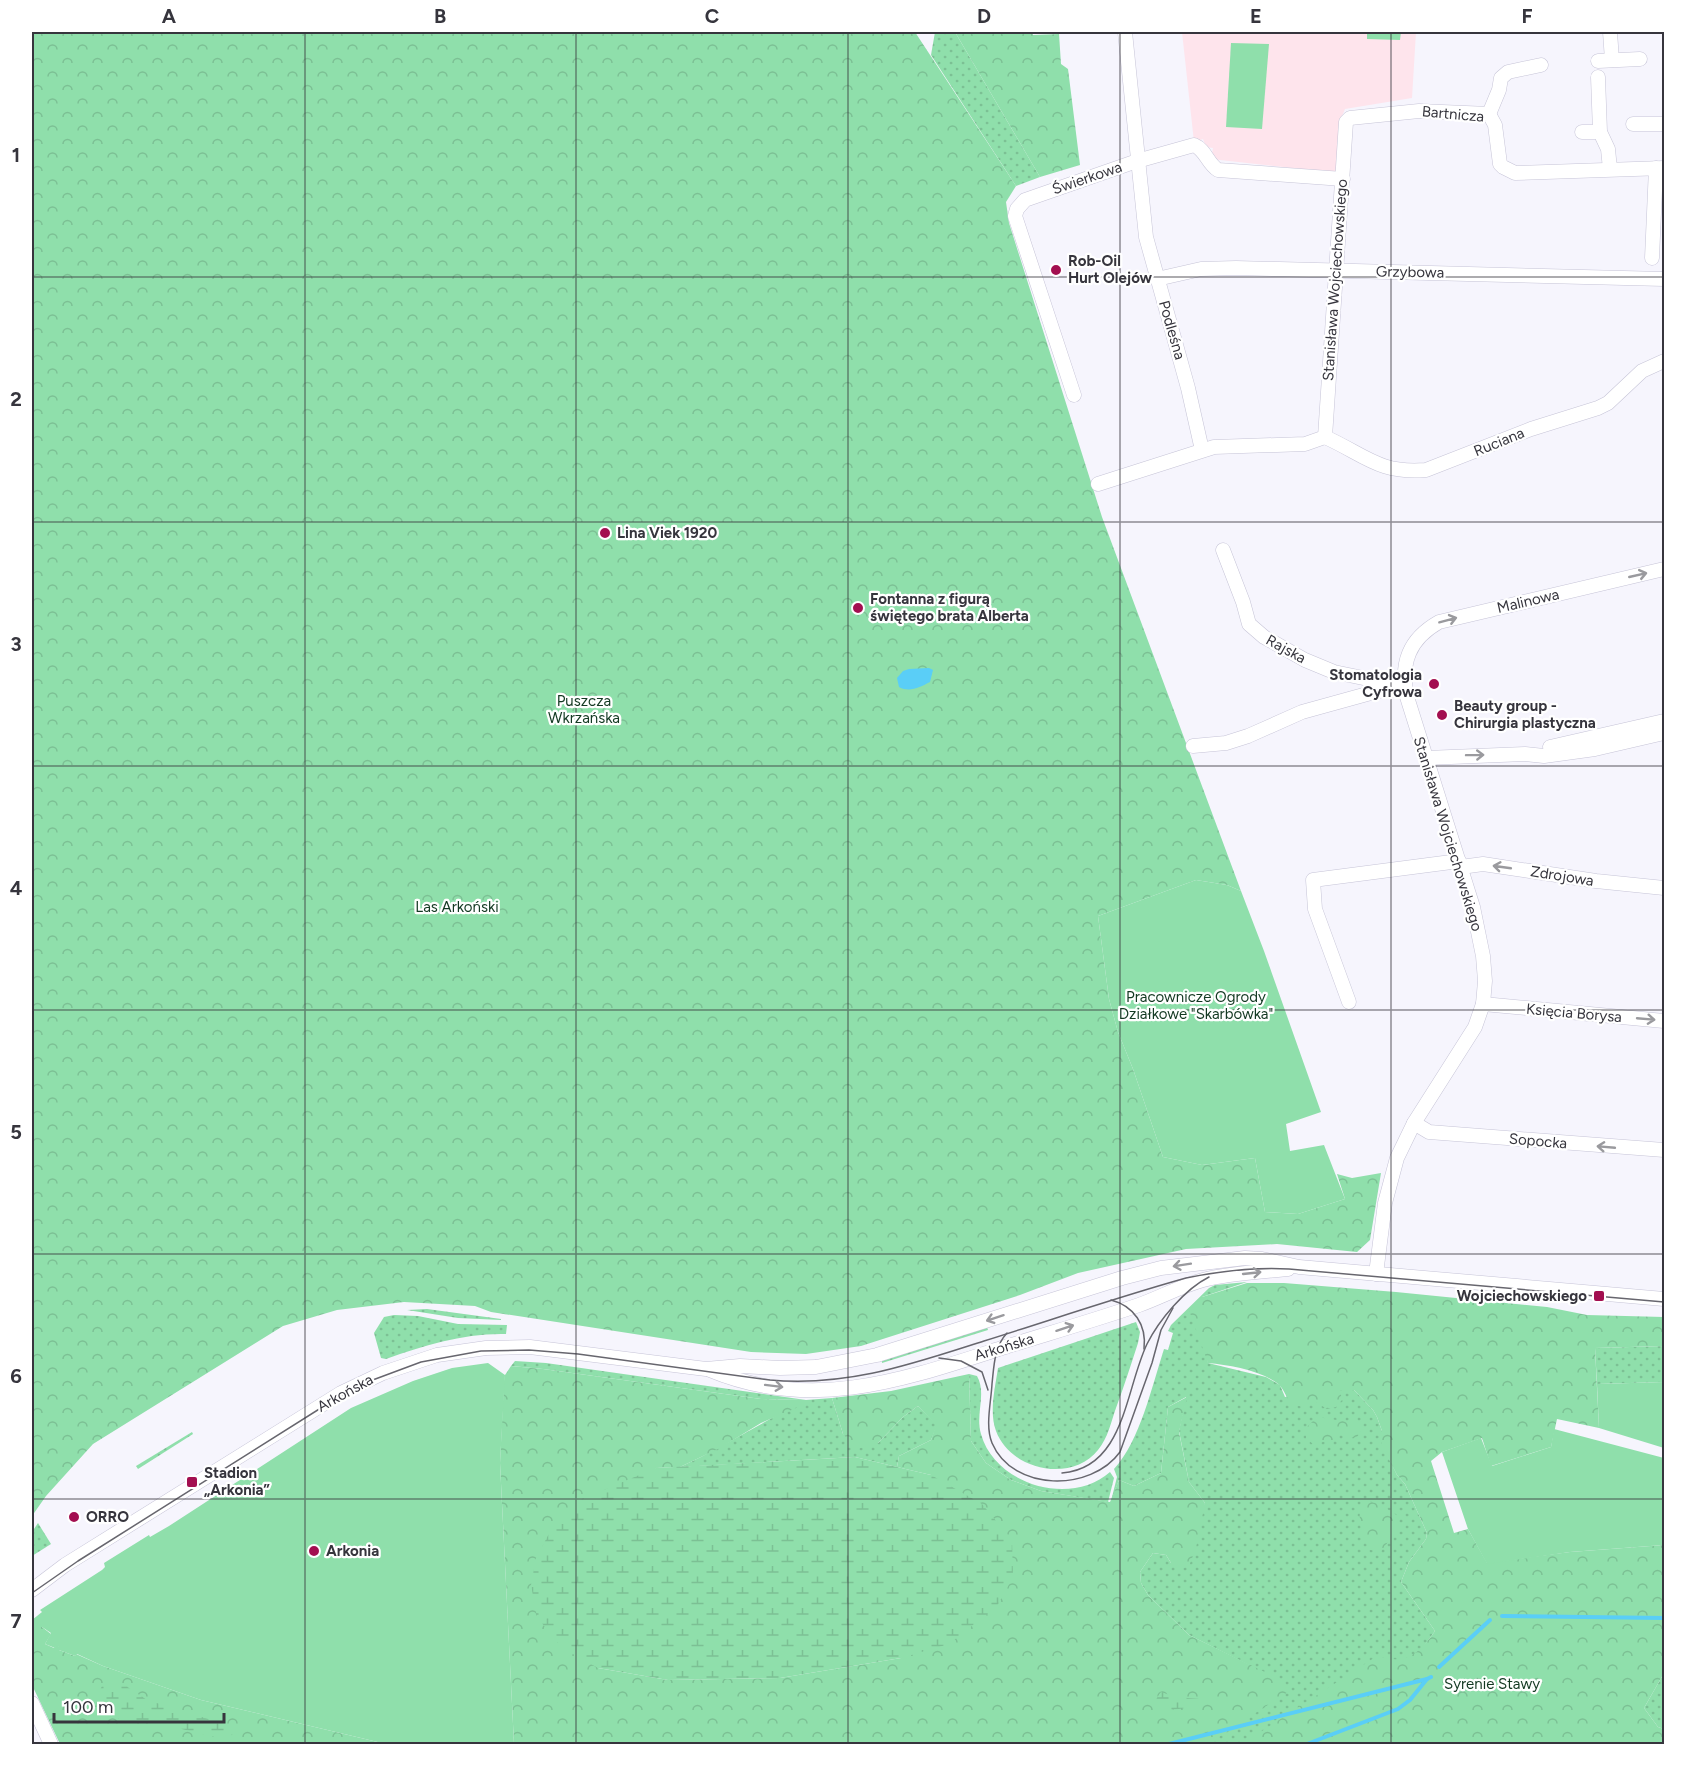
<svg xmlns="http://www.w3.org/2000/svg" width="1696" height="1776" viewBox="0 0 1696 1776" font-family="Figtree,sans-serif">
	<defs>
		<pattern id="grass-dots" width="8" height="8" patternUnits="userSpaceOnUse" patternTransform="scale(1.5)"><rect width="8" height="8" fill="#8fdfab"/><path d="M2 2h.1M6 6h.1" fill="none" stroke="#7cc094" stroke-width="1.8" stroke-linecap="round"/></pattern>
		<pattern id="forest-crowns" width="20" height="18" patternUnits="userSpaceOnUse" patternTransform="scale(1.5)"><rect width="20" height="18" fill="#8fdfab"/><path d="M2 6a3 3 0 1 1 6 0M12 15a3 3 0 1 1 6 0" fill="none" stroke="#7cc094"/></pattern>
		<pattern id="wetland-marsh" width="20" height="14" patternUnits="userSpaceOnUse" patternTransform="scale(1.5)"><rect width="20" height="14" fill="#8fdfab"/><path d="M1 5h8M5 5V1M11 12h8M15 12V8" fill="none" stroke="#7cc094"/></pattern>
	</defs>
	<rect width="100%" height="100%" fill="#f6f5fd"/>
	<path fill="#fee4ec" d="M 1182,32 L 1416,32 L 1412,98 L 1345,109 L 1340,121 L 1336,173 L 1211,159 L 1213,148 L 1206,147 L 1203,139 L 1194,142 Z"/>
	<g fill="url(#grass-dots)">
		<path d="M 935,32 L 955,32 L 1040,177 L 1016,186 L 931,55 Z"/>
		<path d="M 1247,1282 L 1202,1297 L 1208,1363 L 1266,1377 L 1280,1385 L 1285,1397 L 1330,1390 L 1354,1390 L 1373,1410 L 1377,1417 L 1382,1431 L 1383,1446 L 1397,1475 L 1405,1484 L 1427,1533 L 1426,1539 L 1409,1562 L 1401,1582 L 1435,1631 L 1424,1646 L 1611,1744 L 1042,1744 L 1249,1665 L 1189,1635 L 1148,1595 L 1141,1583 L 1140,1572 L 1153,1553 L 1166,1555 L 1171,1563 L 1205,1503 L 1189,1482 L 1179,1431 L 1186,1397 L 1168,1407 L 1161,1473 L 1134,1486 L 1119,1480 L 1111,1501 L 1117,1477 L 1114,1469 C 1140,1441 1152,1386 1164,1349 L 1168,1350 L 1173,1333 L 1168,1331 L 1171,1325 L 1209,1288 L 1215,1285 Z"/>
		<path d="M 427,1309 L 501,1319 L 501,1320 L 458,1318 L 407,1310 Z"/>
		<path d="M 394,1315 L 418,1316 L 458,1324 L 507,1325 L 506,1334 C 464,1333 425,1345 386,1359 L 381,1358 L 374,1333 L 384,1317 Z"/>
		<path d="M 1136,1322 L 1140,1332 L 1138,1343 C 1131,1365 1124,1386 1116,1408 C 1111,1422 1108,1438 1098,1450 C 1072,1483 1011,1471 996,1431 C 989,1412 995,1388 998,1368 Z"/>
		<path d="M 987,1327 L 988,1330 L 882,1363 L 882,1360 Z"/>
		<path d="M 1664,1346 L 1664,1382 L 1597,1384 L 1595,1348 Z"/>
		<path d="M 515,1361 L 546,1363 L 806,1400 L 832,1398 L 843,1434 L 878,1443 L 903,1417 L 918,1406 L 937,1425 L 931,1440 L 899,1456 L 897,1467 L 855,1457 L 680,1467 C 723,1447 763,1422 805,1400 L 761,1399 L 543,1369 L 511,1366 Z"/>
		<path d="M 969,1374 L 977,1376 C 987,1394 975,1414 981,1434 C 995,1485 1071,1507 1110,1472 L 1114,1478 L 1108,1502 L 1041,1491 L 1011,1480 L 986,1463 L 971,1441 Z"/>
		<path d="M 192,1432 L 193,1434 L 138,1469 L 136,1466 Z"/>
		<path d="M 38,1523 L 51,1544 L 32,1556 L 32,1532 Z"/>
		<path d="M 1664,1673 L 1664,1729 L 1658,1727 L 1644,1708 Z"/>
	</g>
	<g fill="url(#forest-crowns)">
		<path d="M 32,32 L 915,32 L 1016,186 L 1006,202 L 1009,223 L 1102,517 L 1241,891 L 1227,885 L 1196,880 L 1098,916 L 1109,999 L 1118,1032 L 1133,1069 L 1163,1157 L 1202,1165 L 1255,1158 L 1265,1212 L 1298,1214 L 1345,1199 L 1337,1174 L 1352,1178 L 1381,1173 L 1370,1240 L 1357,1252 L 1277,1244 L 1186,1249 L 1078,1273 L 1020,1295 L 861,1346 L 806,1354 L 751,1352 L 491,1312 L 475,1306 L 404,1302 L 337,1310 L 283,1326 L 93,1444 L 46,1496 L 32,1516 Z"/>
		<path d="M 955,32 L 1032,32 L 1033,35 L 1059,34 L 1061,64 L 1068,69 L 1080,165 L 1040,177 Z"/>
		<path d="M 1247,1283 L 1284,1283 L 1396,1292 L 1547,1307 L 1587,1315 L 1664,1317 L 1664,1346 L 1595,1348 L 1599,1428 L 1557,1419 L 1551,1447 L 1491,1466 L 1482,1438 L 1442,1452 L 1431,1461 L 1454,1533 L 1468,1529 L 1487,1563 L 1570,1552 L 1664,1545 L 1664,1673 L 1644,1708 L 1658,1727 L 1664,1729 L 1664,1744 L 1242,1744 L 1377,1656 C 1406,1665 1418,1655 1435,1631 L 1401,1582 L 1409,1562 L 1426,1539 L 1427,1533 L 1405,1484 L 1397,1475 L 1382,1446 L 1382,1431 L 1377,1417 L 1373,1410 L 1354,1390 L 1340,1390 L 1342,1400 L 1336,1407 L 1327,1409 L 1314,1401 L 1304,1407 C 1283,1404 1288,1391 1277,1383 C 1259,1370 1229,1365 1208,1363 L 1189,1310 L 1202,1297 Z"/>
		<path d="M 511,1366 L 543,1369 L 761,1399 L 806,1400 L 794,1409 L 761,1423 L 720,1448 L 680,1467 L 656,1468 L 598,1668 L 668,1680 L 780,1678 L 901,1658 L 931,1475 L 897,1467 L 899,1456 L 931,1440 L 936,1425 L 918,1406 L 903,1417 L 878,1443 L 857,1449 L 843,1434 L 832,1398 L 891,1391 L 969,1374 L 971,1441 L 986,1463 L 1011,1480 L 1041,1491 L 1110,1502 L 1119,1480 L 1134,1486 L 1161,1473 L 1168,1407 L 1187,1397 L 1179,1432 L 1189,1482 L 1205,1503 L 1196,1548 L 1189,1566 L 1180,1569 L 1171,1563 L 1166,1555 L 1153,1553 L 1140,1572 L 1141,1583 L 1148,1595 L 1189,1635 L 1283,1681 L 1291,1690 L 1208,1744 L 514,1744 L 500,1463 L 504,1381 L 505,1375 Z"/>
		<path d="M 1317,1417 L 1356,1423 L 1362,1430 L 1357,1437 L 1349,1438 L 1340,1433 L 1333,1440 L 1313,1444 L 1306,1438 L 1306,1428 Z"/>
		<path d="M 1361,1501 L 1378,1503 L 1398,1516 L 1398,1529 L 1381,1551 L 1370,1550 C 1360,1534 1358,1520 1361,1501 Z"/>
		<path d="M 32,1627 L 42,1627 L 51,1634 L 45,1644 L 54,1648 L 56,1645 L 60,1647 L 59,1650 L 75,1656 L 76,1654 L 103,1666 L 201,1700 L 386,1744 L 60,1744 L 32,1685 Z"/>
	</g>
	<g fill="url(#wetland-marsh)">
		<path d="M 855,1457 L 931,1475 L 982,1504 L 1012,1540 L 1013,1577 L 997,1606 L 949,1644 L 901,1658 L 780,1678 L 668,1680 L 598,1668 L 562,1648 L 537,1617 L 531,1585 L 536,1558 L 552,1528 L 582,1499 L 656,1468 Z"/>
		<path d="M 123,1684 L 147,1700 L 234,1727 L 232,1735 L 223,1739 L 157,1723 L 123,1721 L 93,1704 L 102,1686 Z"/>
		<path d="M 1161,1692 L 1175,1697 L 1201,1699 L 1203,1702 L 1194,1707 L 1155,1712 L 1154,1702 Z"/>
	</g>
	<g fill="#8fdfab">
		<path d="M 1306,32 L 1401,32 L 1400,40 L 1367,39 L 1367,33 Z"/>
		<path d="M 1231,43 L 1269,44 L 1262,129 L 1226,127 Z"/>
		<path d="M 1196,880 L 1227,885 L 1241,891 L 1264,951 L 1321,1112 L 1286,1124 L 1290,1151 L 1324,1145 L 1345,1199 L 1298,1214 L 1265,1212 L 1255,1158 L 1202,1165 L 1163,1157 L 1133,1069 L 1118,1032 L 1109,999 L 1098,916 Z"/>
		<path d="M 488,1363 L 505,1375 L 500,1463 L 514,1744 L 386,1744 L 201,1700 L 103,1666 L 77,1654 L 75,1656 L 59,1650 L 59,1647 L 56,1646 L 55,1648 L 45,1644 L 51,1633 L 42,1627 L 32,1627 L 32,1620 L 42,1612 L 40,1610 L 102,1570 L 105,1567 L 104,1563 L 149,1535 L 150,1537 L 169,1526 L 351,1408 L 413,1381 L 452,1368 Z"/>
		<path d="M 1664,1382 L 1664,1448 L 1599,1428 L 1597,1384 Z"/>
		<path d="M 1554,1429 L 1664,1458 L 1664,1545 L 1570,1552 L 1487,1564 L 1468,1529 L 1442,1452 L 1481,1438 L 1492,1466 L 1551,1447 Z"/>
	</g>
	<path fill="#5acef7" d="M 929,668 L 933,670 L 930,682 C 920,687 910,693 899,687 L 897,678 L 903,671 L 909,669 Z"/>
	<g fill="none" stroke-linecap="round" stroke-linejoin="round">
		<g stroke="#5acef7" stroke-width="4">
			<path d="M 1502,1616 L 1664,1618"/>
			<path d="M 1439,1667 L 1490,1620"/>
			<path d="M 1169,1744 L 1427,1679 L 1431,1677"/>
			<path d="M 1307,1744 L 1398,1709 L 1410,1700 L 1427,1679"/>
		</g>
		<g stroke="#c6c4d7" stroke-width="15">
			<g id="minor">
				<path d="M 1125,32 L 1146,237 L 1188,388 L 1202,450"/>
				<path d="M 1610,32 L 1612,60"/>
				<path d="M 1598,61 L 1640,59"/>
				<path d="M 1598,77 L 1600,132 L 1608,149 L 1610,169"/>
				<path d="M 1489,114 L 1499,90 L 1501,78 L 1508,72 L 1541,65"/>
				<path d="M 1633,124 L 1664,124"/>
				<path d="M 1582,132 L 1600,132"/>
				<path d="M 1652,258 L 1656,168"/>
				<path d="M 1157,279 L 1201,269 L 1236,268 L 1664,279"/>
				<path d="M 1074,395 L 1015,216 L 1017,209 L 1025,200 L 1137,161 L 1194,145 C 1206,150 1207,163 1218,170 L 1343,179"/>
				<path d="M 1325,437 L 1346,122 L 1350,118 L 1419,111 L 1489,114 L 1495,125 L 1500,164 L 1503,167 L 1515,173 L 1664,168"/>
				<path d="M 1325,437 C 1365,455 1379,474 1426,470 L 1531,429 L 1598,408 L 1608,403 L 1642,371 L 1664,361"/>
				<path d="M 1098,484 L 1214,447 L 1305,444 L 1325,437"/>
				<path d="M 1223,550 L 1243,602 L 1249,624 L 1264,637 L 1305,660 L 1334,672 L 1368,679 L 1404,679"/>
				<path d="M 1193,746 L 1226,743 L 1248,736 L 1302,712 L 1378,691 L 1386,690 L 1405,691"/>
				<path d="M 1550,747 L 1664,721"/>
				<path d="M 1426,758 L 1525,754 L 1544,756 L 1595,749 L 1664,733"/>
				<path d="M 1461,867 L 1483,864 L 1596,881 L 1664,888"/>
				<path d="M 1349,1002 L 1315,909 L 1313,880 L 1459,861"/>
				<path d="M 1483,1004 L 1664,1021"/>
				<path d="M 1414,1123 L 1429,1132 L 1664,1150"/>
				<path d="M 1376,1274 L 1385,1203 L 1397,1158 L 1414,1123 L 1475,1027 L 1483,1004 L 1485,981 L 1483,956 L 1473,907 L 1407,697 C 1400,663 1409,639 1439,622 L 1664,569"/>
				<path d="M 710,1370 C 813,1413 906,1379 1005,1347 C 1050,1333 1095,1320 1139,1305 C 1161,1297 1181,1286 1203,1280 C 1230,1273 1260,1272 1288,1269"/>
				<path d="M 32,1590 L 65,1565 L 341,1393 L 383,1373 L 437,1355 L 486,1348 L 530,1347 L 706,1369 L 740,1366 L 780,1368 L 816,1367 L 877,1355 L 1122,1278 L 1161,1268 L 1245,1258 L 1262,1259 L 1299,1267 L 1664,1299"/>
				<path d="M 32,1703 L 51,1744"/>
			</g>
		</g>
		<use href="#minor" stroke="#fff" stroke-width="14"/>
		<g stroke="#67666e" stroke-width="1.5">
			<path d="M 1111,1300 C 1134,1306 1147,1325 1144,1349"/>
			<path d="M 1007,1333 C 994,1347 994,1366 992,1384 C 991,1403 985,1426 992,1443 C 1013,1492 1091,1492 1120,1452 L 1152,1363 L 1161,1330 L 1173,1308"/>
			<path d="M 939,1358 L 961,1361 L 982,1372 L 988,1390"/>
			<path d="M 1062,1473 C 1125,1468 1125,1390 1147,1344 C 1159,1320 1185,1289 1209,1277"/>
			<path d="M 32,1593 L 78,1561 L 332,1401 L 370,1381 L 421,1362 L 481,1351 L 529,1350 L 578,1354 L 770,1380 C 848,1387 912,1364 984,1341 C 1051,1320 1118,1297 1186,1278 C 1220,1271 1254,1267 1289,1269 L 1664,1302"/>
		</g>
	</g>
	<defs><path id="oneway-shaft" d="M-6 0H5M1.5-3L5.5 0L1.5 3" fill="none" stroke-width="1.6" stroke-linecap="round" stroke-linejoin="round" transform="scale(1.5)"/></defs>
	<g stroke="#9a9a9e">
		<use href="#oneway-shaft" transform="translate(1638 575) rotate(-13)"/>
		<use href="#oneway-shaft" transform="translate(1448 620) rotate(-15)"/>
		<use href="#oneway-shaft" transform="translate(1475 755) rotate(-1)"/>
		<use href="#oneway-shaft" transform="translate(1502 867) rotate(-172)"/>
		<use href="#oneway-shaft" transform="translate(1646 1019) rotate(5)"/>
		<use href="#oneway-shaft" transform="translate(1606 1147) rotate(-175)"/>
		<use href="#oneway-shaft" transform="translate(1182 1265) rotate(171)"/>
		<use href="#oneway-shaft" transform="translate(1252 1273) rotate(-6)"/>
		<use href="#oneway-shaft" transform="translate(995 1318) rotate(162)"/>
		<use href="#oneway-shaft" transform="translate(1065 1328) rotate(-18)"/>
		<use href="#oneway-shaft" transform="translate(774 1386) rotate(7)"/>
	</g>
	<path fill="none" stroke="#36353d" stroke-width="1.5" stroke-opacity="0.55" d="M 305,32 L 305,1744M 576,32 L 576,1744M 848,32 L 848,1744M 1120,32 L 1120,1744M 1391,32 L 1391,1744M 32,277 L 1664,277M 32,522 L 1664,522M 32,766 L 1664,766M 32,1010 L 1664,1010M 32,1254 L 1664,1254M 32,1499 L 1664,1499"/>
	<g fill="#a30f50" stroke="#fff" stroke-width="2">
		<circle cx="1056" cy="270" r="6"/>
		<circle cx="605" cy="533" r="6"/>
		<circle cx="858" cy="608" r="6"/>
		<circle cx="1434" cy="684" r="6"/>
		<circle cx="1442" cy="715" r="6"/>
		<rect x="1593" y="1290" width="12" height="12" rx="3"/>
		<rect x="186" y="1476" width="12" height="12" rx="3"/>
		<circle cx="74" cy="1517" r="6"/>
		<circle cx="314" cy="1551" r="6"/>
	</g>
	<g text-anchor="middle" dominant-baseline="central" stroke-width="4.5" stroke-linejoin="round" paint-order="stroke">
		<g font-size="15" fill="#36353d" stroke="#fff">
			<text transform="translate(1453 114) rotate(5)">Bartnicza</text>
			<text transform="translate(1087 178) rotate(-19)">Świerkowa</text>
			<text transform="translate(1410 272) rotate(1)">Grzybowa</text>
			<text transform="translate(1335 280) rotate(-86)">Stanisława Wojciechowskiego</text>
			<text transform="translate(1172 330) rotate(74)">Podleśna</text>
			<text transform="translate(1499 442) rotate(-22)">Ruciana</text>
			<text transform="translate(1528 601) rotate(-13)">Malinowa</text>
			<text transform="translate(1286 649) rotate(29)">Rajska</text>
			<text transform="translate(1448 834) rotate(73)">Stanisława Wojciechowskiego</text>
			<text transform="translate(1562 876) rotate(9)">Zdrojowa</text>
			<text transform="translate(1574 1013) rotate(5)">Księcia Borysa</text>
			<text transform="translate(1538 1141) rotate(5)">Sopocka</text>
			<text transform="translate(1004 1347) rotate(-17)">Arkońska</text>
			<text transform="translate(345 1393) rotate(-29)">Arkońska</text>
		</g>
		<g font-size="15" font-weight="bold" fill="#36353d" stroke="#fff" text-anchor="start">
			<text x="1068" y="261">Rob-Oil<tspan x="1068" dy="17">Hurt Olejów</tspan></text>
			<text x="617" y="533">Lina Viek 1920</text>
			<text x="870" y="599">Fontanna z figurą<tspan x="870" dy="17">świętego brata Alberta</tspan></text>
			<text x="1422" y="675" text-anchor="end">Stomatologia<tspan x="1422" dy="17">Cyfrowa</tspan></text>
			<text x="1454" y="706">Beauty group -<tspan x="1454" dy="17">Chirurgia plastyczna</tspan></text>
			<text x="1587" y="1296" text-anchor="end">Wojciechowskiego</text>
			<text x="204" y="1473">Stadion<tspan x="204" dy="17">„Arkonia”</tspan></text>
			<text x="86" y="1517">ORRO</text>
			<text x="326" y="1551">Arkonia</text>
		</g>
		<g font-size="15" fill="#133922" stroke="#fff">
			<text x="584" y="701">Puszcza<tspan x="584" dy="17">Wkrzańska</tspan></text>
			<text x="457" y="907">Las Arkoński</text>
			<text x="1196" y="997">Pracownicze Ogrody<tspan x="1196" dy="17">Działkowe "Skarbówka"</tspan></text>
			<text x="1492" y="1684">Syrenie Stawy</text>
		</g>
	</g>
	<rect width="1696" height="1776" fill="none" stroke="#ffffff" stroke-width="66"/>
	<path d="M54 1713v9h170v-9" fill="none" stroke="#36353d" stroke-width="3"/>
	<text x="63" y="1713" font-size="18" fill="#36353d" stroke="#ffffff" stroke-width="4.5" paint-order="stroke">100 m</text>
	<rect x="33" y="33" width="1630" height="1710" fill="none" stroke="#36353d" stroke-width="2"/>
	<g font-size="20" text-anchor="middle" font-weight="bold" fill="#36353d">
		<text x="169" y="23">A</text>
		<text x="440" y="23">B</text>
		<text x="712" y="23">C</text>
		<text x="984" y="23">D</text>
		<text x="1256" y="23">E</text>
		<text x="1527" y="23">F</text>
		<text x="16" y="162">1</text>
		<text x="16" y="406">2</text>
		<text x="16" y="651">3</text>
		<text x="16" y="895">4</text>
		<text x="16" y="1139">5</text>
		<text x="16" y="1383">6</text>
		<text x="16" y="1628">7</text>
	</g>
</svg>
